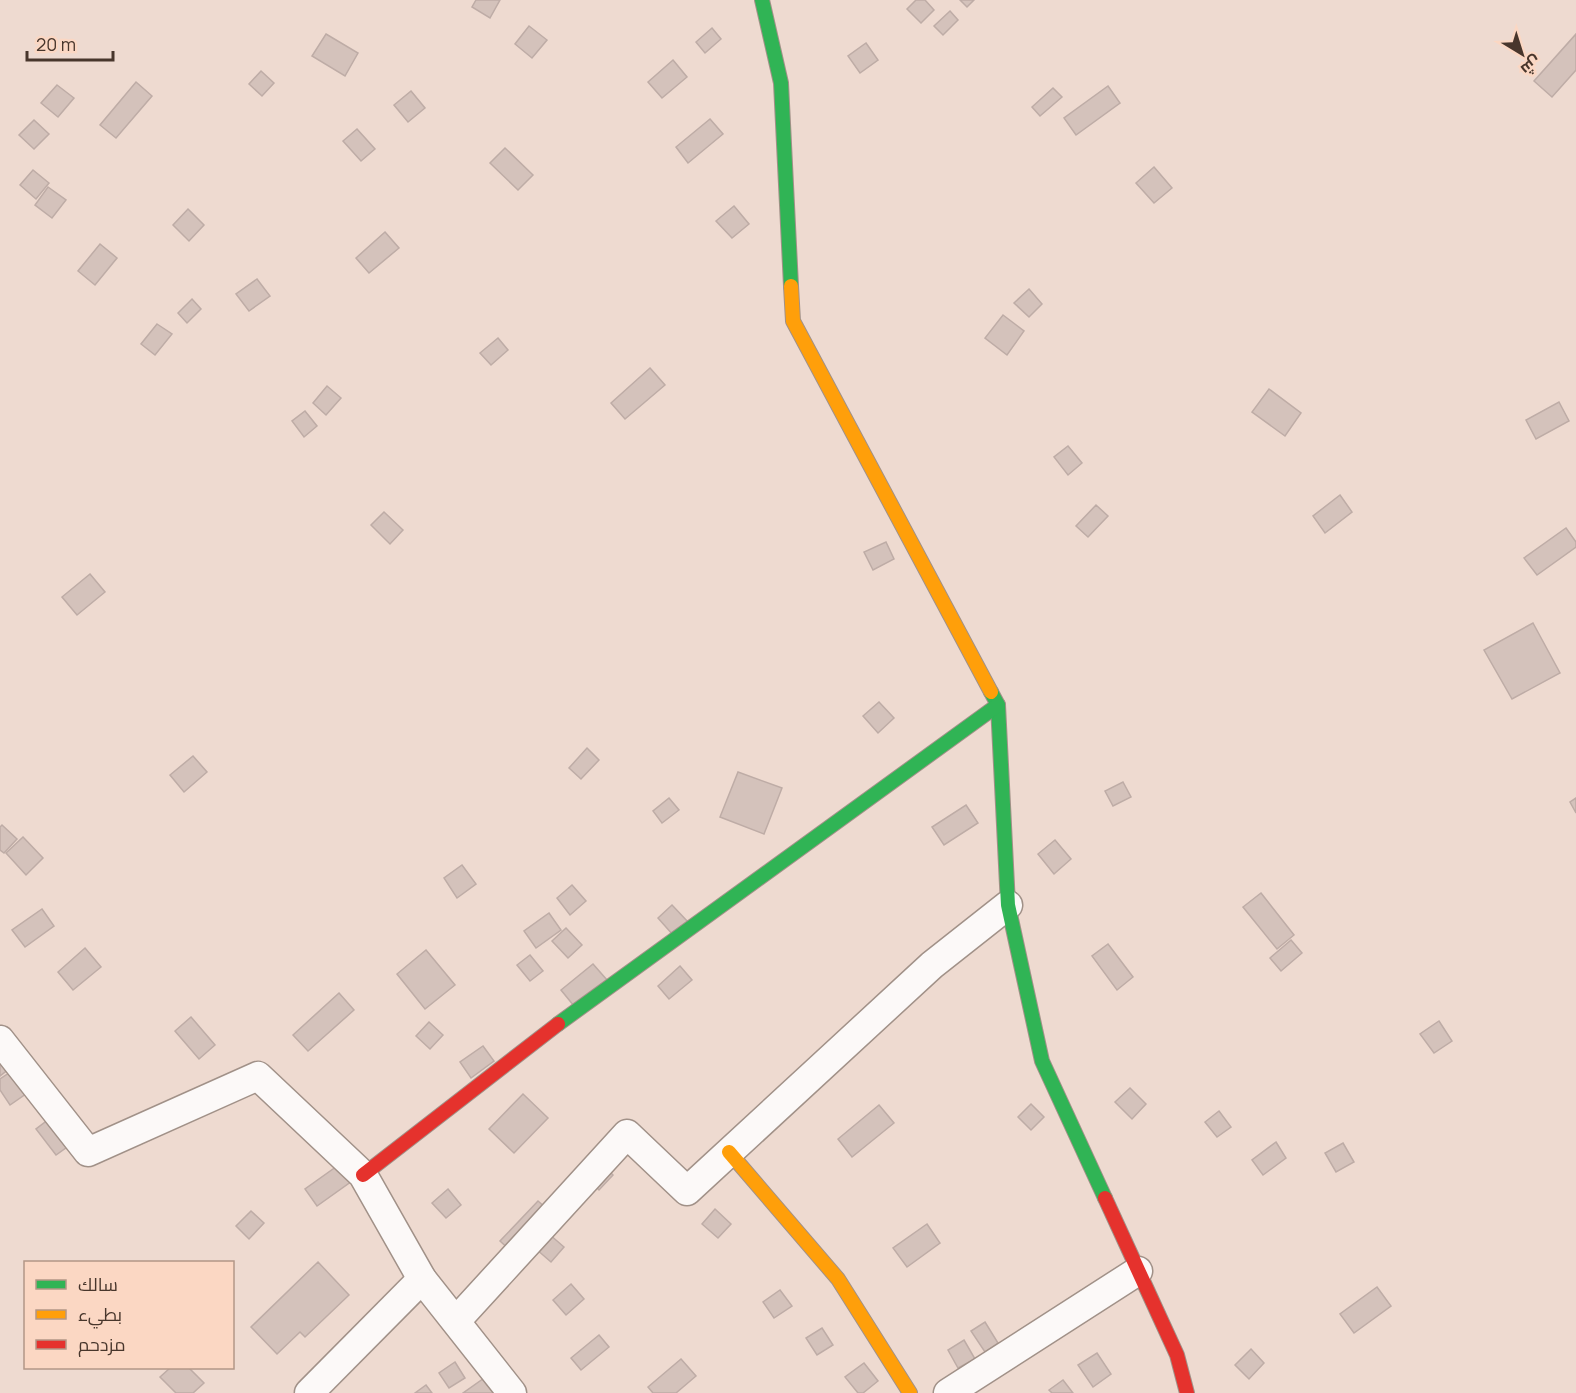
<svg xmlns="http://www.w3.org/2000/svg" width="1576" height="1393" viewBox="0 0 1576 1393" font-family="Manrope,Cairo,sans-serif">
	<rect width="100%" height="100%" fill="#eedad0"/>
	<g fill="#d4c2bb" stroke="#beaca6" stroke-width="1.5">
		<path d="M 476,0 L 500,0 L 490,18 L 472,7 Z"/>
		<path d="M 916,0 L 925,0 L 934,10 L 921,23 L 907,9 Z"/>
		<path d="M 960,0 L 974,0 L 967,7 Z"/>
		<path d="M 950,11 L 958,20 L 943,35 L 934,26 Z"/>
		<path d="M 529,26 L 547,40 L 532,58 L 515,44 Z"/>
		<path d="M 712,28 L 721,39 L 705,53 L 696,42 Z"/>
		<path d="M 326,34 L 358,53 L 345,76 L 312,56 Z"/>
		<path d="M 1576,34 L 1576,70 L 1552,97 L 1534,81 Z"/>
		<path d="M 866,43 L 878,60 L 860,73 L 848,56 Z"/>
		<path d="M 673,60 L 687,77 L 662,98 L 648,82 Z"/>
		<path d="M 261,71 L 274,83 L 262,96 L 249,84 Z"/>
		<path d="M 136,82 L 152,96 L 116,138 L 100,125 Z"/>
		<path d="M 57,85 L 74,98 L 58,117 L 41,103 Z"/>
		<path d="M 1108,86 L 1120,103 L 1076,135 L 1064,118 Z"/>
		<path d="M 1053,88 L 1062,97 L 1040,116 L 1032,107 Z"/>
		<path d="M 411,91 L 425,108 L 408,122 L 394,105 Z"/>
		<path d="M 710,119 L 723,134 L 688,163 L 676,147 Z"/>
		<path d="M 34,120 L 49,134 L 34,149 L 19,135 Z"/>
		<path d="M 357,129 L 375,149 L 361,161 L 343,141 Z"/>
		<path d="M 505,148 L 533,175 L 518,190 L 490,163 Z"/>
		<path d="M 1154,167 L 1172,188 L 1154,203 L 1136,183 Z"/>
		<path d="M 33,170 L 49,183 L 36,199 L 20,185 Z"/>
		<path d="M 48,187 L 66,200 L 52,218 L 35,205 Z"/>
		<path d="M 734,206 L 749,224 L 732,238 L 716,221 Z"/>
		<path d="M 188,209 L 204,225 L 189,241 L 173,225 Z"/>
		<path d="M 385,232 L 399,248 L 369,273 L 356,258 Z"/>
		<path d="M 100,244 L 117,258 L 95,285 L 78,271 Z"/>
		<path d="M 257,279 L 270,296 L 249,311 L 236,294 Z"/>
		<path d="M 1029,289 L 1042,304 L 1029,317 L 1014,303 Z"/>
		<path d="M 192,299 L 201,309 L 187,323 L 178,313 Z"/>
		<path d="M 1003,315 L 1024,331 L 1007,355 L 985,338 Z"/>
		<path d="M 157,324 L 172,334 L 155,355 L 141,344 Z"/>
		<path d="M 498,338 L 508,350 L 491,365 L 480,353 Z"/>
		<path d="M 650,368 L 665,385 L 625,419 L 611,403 Z"/>
		<path d="M 327,386 L 341,398 L 326,415 L 313,403 Z"/>
		<path d="M 1269,389 L 1301,413 L 1285,436 L 1252,412 Z"/>
		<path d="M 1559,402 L 1569,421 L 1536,439 L 1526,420 Z"/>
		<path d="M 305,411 L 317,426 L 304,437 L 292,421 Z"/>
		<path d="M 1068,446 L 1082,463 L 1068,475 L 1054,457 Z"/>
		<path d="M 1340,495 L 1352,512 L 1325,533 L 1313,516 Z"/>
		<path d="M 1096,505 L 1108,516 L 1088,537 L 1076,526 Z"/>
		<path d="M 384,512 L 403,530 L 390,544 L 371,525 Z"/>
		<path d="M 1566,528 L 1576,542 L 1576,547 L 1537,575 L 1524,558 Z"/>
		<path d="M 886,542 L 894,559 L 873,570 L 864,552 Z"/>
		<path d="M 90,574 L 105,592 L 77,615 L 62,597 Z"/>
		<path d="M 1533,623 L 1560,673 L 1512,699 L 1484,650 Z"/>
		<path d="M 879,702 L 894,718 L 878,733 L 863,716 Z"/>
		<path d="M 587,748 L 599,760 L 581,779 L 569,768 Z"/>
		<path d="M 193,756 L 207,772 L 184,792 L 170,775 Z"/>
		<path d="M 738,772 L 782,788 L 764,834 L 720,817 Z"/>
		<path d="M 1123,782 L 1131,797 L 1113,806 L 1105,791 Z"/>
		<path d="M 669,798 L 679,810 L 662,823 L 653,811 Z"/>
		<path d="M 1576,798 L 1576,813 L 1570,802 Z"/>
		<path d="M 966,805 L 978,823 L 944,845 L 932,827 Z"/>
		<path d="M 2,825 L 17,839 L 4,853 L 0,850 L 0,827 Z"/>
		<path d="M 23,837 L 43,858 L 26,875 L 6,853 Z"/>
		<path d="M 1055,840 L 1071,859 L 1054,874 L 1038,854 Z"/>
		<path d="M 462,865 L 476,884 L 457,898 L 444,878 Z"/>
		<path d="M 572,885 L 586,901 L 570,915 L 557,898 Z"/>
		<path d="M 1261,893 L 1294,935 L 1277,949 L 1243,907 Z"/>
		<path d="M 672,905 L 688,922 L 673,935 L 658,918 Z"/>
		<path d="M 42,909 L 54,926 L 25,947 L 12,930 Z"/>
		<path d="M 549,913 L 561,930 L 536,948 L 524,931 Z"/>
		<path d="M 566,928 L 582,945 L 568,958 L 552,941 Z"/>
		<path d="M 1291,940 L 1302,953 L 1281,971 L 1270,958 Z"/>
		<path d="M 1108,944 L 1133,977 L 1117,990 L 1092,956 Z"/>
		<path d="M 85,948 L 101,967 L 73,990 L 58,972 Z"/>
		<path d="M 426,950 L 455,985 L 425,1009 L 397,974 Z"/>
		<path d="M 530,955 L 543,971 L 530,981 L 517,965 Z"/>
		<path d="M 593,964 L 607,980 L 574,1006 L 561,990 Z"/>
		<path d="M 680,966 L 692,980 L 669,999 L 658,986 Z"/>
		<path d="M 339,993 L 354,1010 L 308,1051 L 293,1035 Z"/>
		<path d="M 191,1017 L 215,1045 L 199,1059 L 175,1031 Z"/>
		<path d="M 1439,1021 L 1452,1041 L 1434,1053 L 1420,1034 Z"/>
		<path d="M 429,1022 L 443,1035 L 430,1049 L 416,1036 Z"/>
		<path d="M 483,1046 L 494,1061 L 471,1078 L 460,1062 Z"/>
		<path d="M 0,1055 L 14,1065 L 0,1076 Z"/>
		<path d="M 18,1067 L 33,1089 L 10,1105 L 0,1090 L 0,1079 Z"/>
		<path d="M 1130,1088 L 1146,1104 L 1132,1119 L 1115,1102 Z"/>
		<path d="M 523,1094 L 548,1118 L 514,1153 L 489,1129 Z"/>
		<path d="M 1031,1104 L 1044,1117 L 1031,1130 L 1018,1117 Z"/>
		<path d="M 879,1105 L 894,1123 L 852,1157 L 838,1139 Z"/>
		<path d="M 1219,1111 L 1231,1127 L 1217,1137 L 1205,1122 Z"/>
		<path d="M 57,1113 L 77,1140 L 56,1155 L 36,1129 Z"/>
		<path d="M 1276,1142 L 1286,1158 L 1263,1175 L 1252,1160 Z"/>
		<path d="M 1343,1143 L 1354,1162 L 1336,1172 L 1325,1153 Z"/>
		<path d="M 340,1164 L 352,1181 L 317,1206 L 305,1189 Z"/>
		<path d="M 604,1166 L 613,1175 L 599,1190 L 589,1180 Z"/>
		<path d="M 448,1189 L 461,1205 L 446,1218 L 432,1203 Z"/>
		<path d="M 538,1201 L 553,1214 L 515,1255 L 500,1241 Z"/>
		<path d="M 715,1209 L 731,1224 L 718,1238 L 702,1224 Z"/>
		<path d="M 251,1211 L 264,1223 L 249,1239 L 236,1226 Z"/>
		<path d="M 927,1224 L 940,1243 L 907,1267 L 893,1248 Z"/>
		<path d="M 549,1234 L 564,1247 L 551,1262 L 536,1249 Z"/>
		<path d="M 318,1262 L 349,1295 L 305,1337 L 300,1332 L 277,1354 L 251,1327 Z"/>
		<path d="M 571,1284 L 584,1299 L 566,1315 L 553,1300 Z"/>
		<path d="M 1377,1287 L 1391,1306 L 1354,1333 L 1340,1314 Z"/>
		<path d="M 780,1290 L 792,1306 L 774,1318 L 763,1302 Z"/>
		<path d="M 985,1322 L 998,1343 L 985,1352 L 971,1331 Z"/>
		<path d="M 822,1328 L 833,1345 L 817,1355 L 806,1338 Z"/>
		<path d="M 599,1335 L 609,1347 L 581,1370 L 571,1358 Z"/>
		<path d="M 964,1340 L 975,1359 L 958,1368 L 948,1350 Z"/>
		<path d="M 1251,1349 L 1264,1363 L 1249,1379 L 1235,1365 Z"/>
		<path d="M 1097,1353 L 1111,1374 L 1093,1387 L 1078,1365 Z"/>
		<path d="M 681,1359 L 696,1376 L 676,1393 L 653,1393 L 648,1387 Z"/>
		<path d="M 455,1362 L 465,1378 L 449,1388 L 439,1373 Z"/>
		<path d="M 864,1363 L 878,1381 L 863,1393 L 858,1393 L 845,1377 Z"/>
		<path d="M 170,1368 L 189,1368 L 204,1383 L 193,1393 L 176,1393 L 160,1377 Z"/>
		<path d="M 487,1376 L 498,1393 L 463,1393 Z"/>
		<path d="M 1063,1380 L 1073,1393 L 1052,1393 L 1049,1390 Z"/>
		<path d="M 426,1385 L 432,1393 L 415,1393 Z"/>
	</g>
	<g fill="none" stroke-linecap="round" stroke-linejoin="round">
		<g stroke="#a19188" stroke-width="31">
			<g id="street">
				<path d="M 0,1040 L 88,1152 L 258,1076 L 363,1175 L 422,1279 L 512,1393"/>
				<path d="M 456,1321 L 627,1134 L 687,1191 L 932,965 L 1008,905"/>
				<path d="M 309,1393 L 422,1279"/>
				<path d="M 948,1393 L 1138,1271"/>
			</g>
		</g>
		<g stroke="#a19188" stroke-width="16">
			<g id="fast">
				<path d="M 762,0 L 781,83 L 791,286"/>
				<path d="M 991,692 L 998,705 L 1008,905 L 1042,1061 L 1105,1198"/>
				<path d="M 558,1024 L 998,705"/>
			</g>
		</g>
		<g stroke="#a19188" stroke-width="16">
			<g id="slow">
				<path d="M 791,286 L 793,321 L 991,692"/>
				<path d="M 729,1152 L 838,1279 L 910,1393"/>
			</g>
		</g>
		<g stroke="#a19188" stroke-width="16">
			<g id="jam">
				<path d="M 363,1175 L 558,1024"/>
				<path d="M 1105,1198 L 1177,1355 L 1187,1393"/>
			</g>
		</g>
		<use href="#street" stroke="#fcf9f8" stroke-width="28"/>
		<use href="#fast" stroke="#30b455" stroke-width="14"/>
		<use href="#slow" stroke="#ff9f0a" stroke-width="14"/>
		<use href="#jam" stroke="#e5322d" stroke-width="14"/>
	</g>
	<rect x="24" y="1261" width="210" height="108" fill="#fbd7c3" stroke="#b39787" stroke-width="1.5"/>
	<rect x="36" y="1280" width="30" height="9" fill="#30b455" stroke="#b39787" stroke-width="1.5"/>
	<text x="78" y="1291" font-size="18" fill="#48362c">سالك</text>
	<rect x="36" y="1310" width="30" height="9" fill="#ff9f0a" stroke="#b39787" stroke-width="1.5"/>
	<text x="78" y="1321" font-size="18" fill="#48362c">بطيء</text>
	<rect x="36" y="1340" width="30" height="9" fill="#e5322d" stroke="#b39787" stroke-width="1.5"/>
	<text x="78" y="1351" font-size="18" fill="#48362c">مزدحم</text>
	<g transform="translate(1522 54) rotate(142)" stroke="#fbd7c3" stroke-width="4.5" paint-order="stroke">
	<path d="M0-4.5L10 22L0 15L-10 22Z" fill="#48362c"/>
	<text y="-9" font-size="16" font-weight="bold" text-anchor="middle" fill="#48362c">ش</text>
	</g>
	<path d="M27 51v9h86v-9" fill="none" stroke="#48362c" stroke-width="3"/>
	<text x="36" y="51" font-size="18" fill="#48362c" stroke="#fbd7c3" stroke-width="4.5" paint-order="stroke">20 m</text>
</svg>
